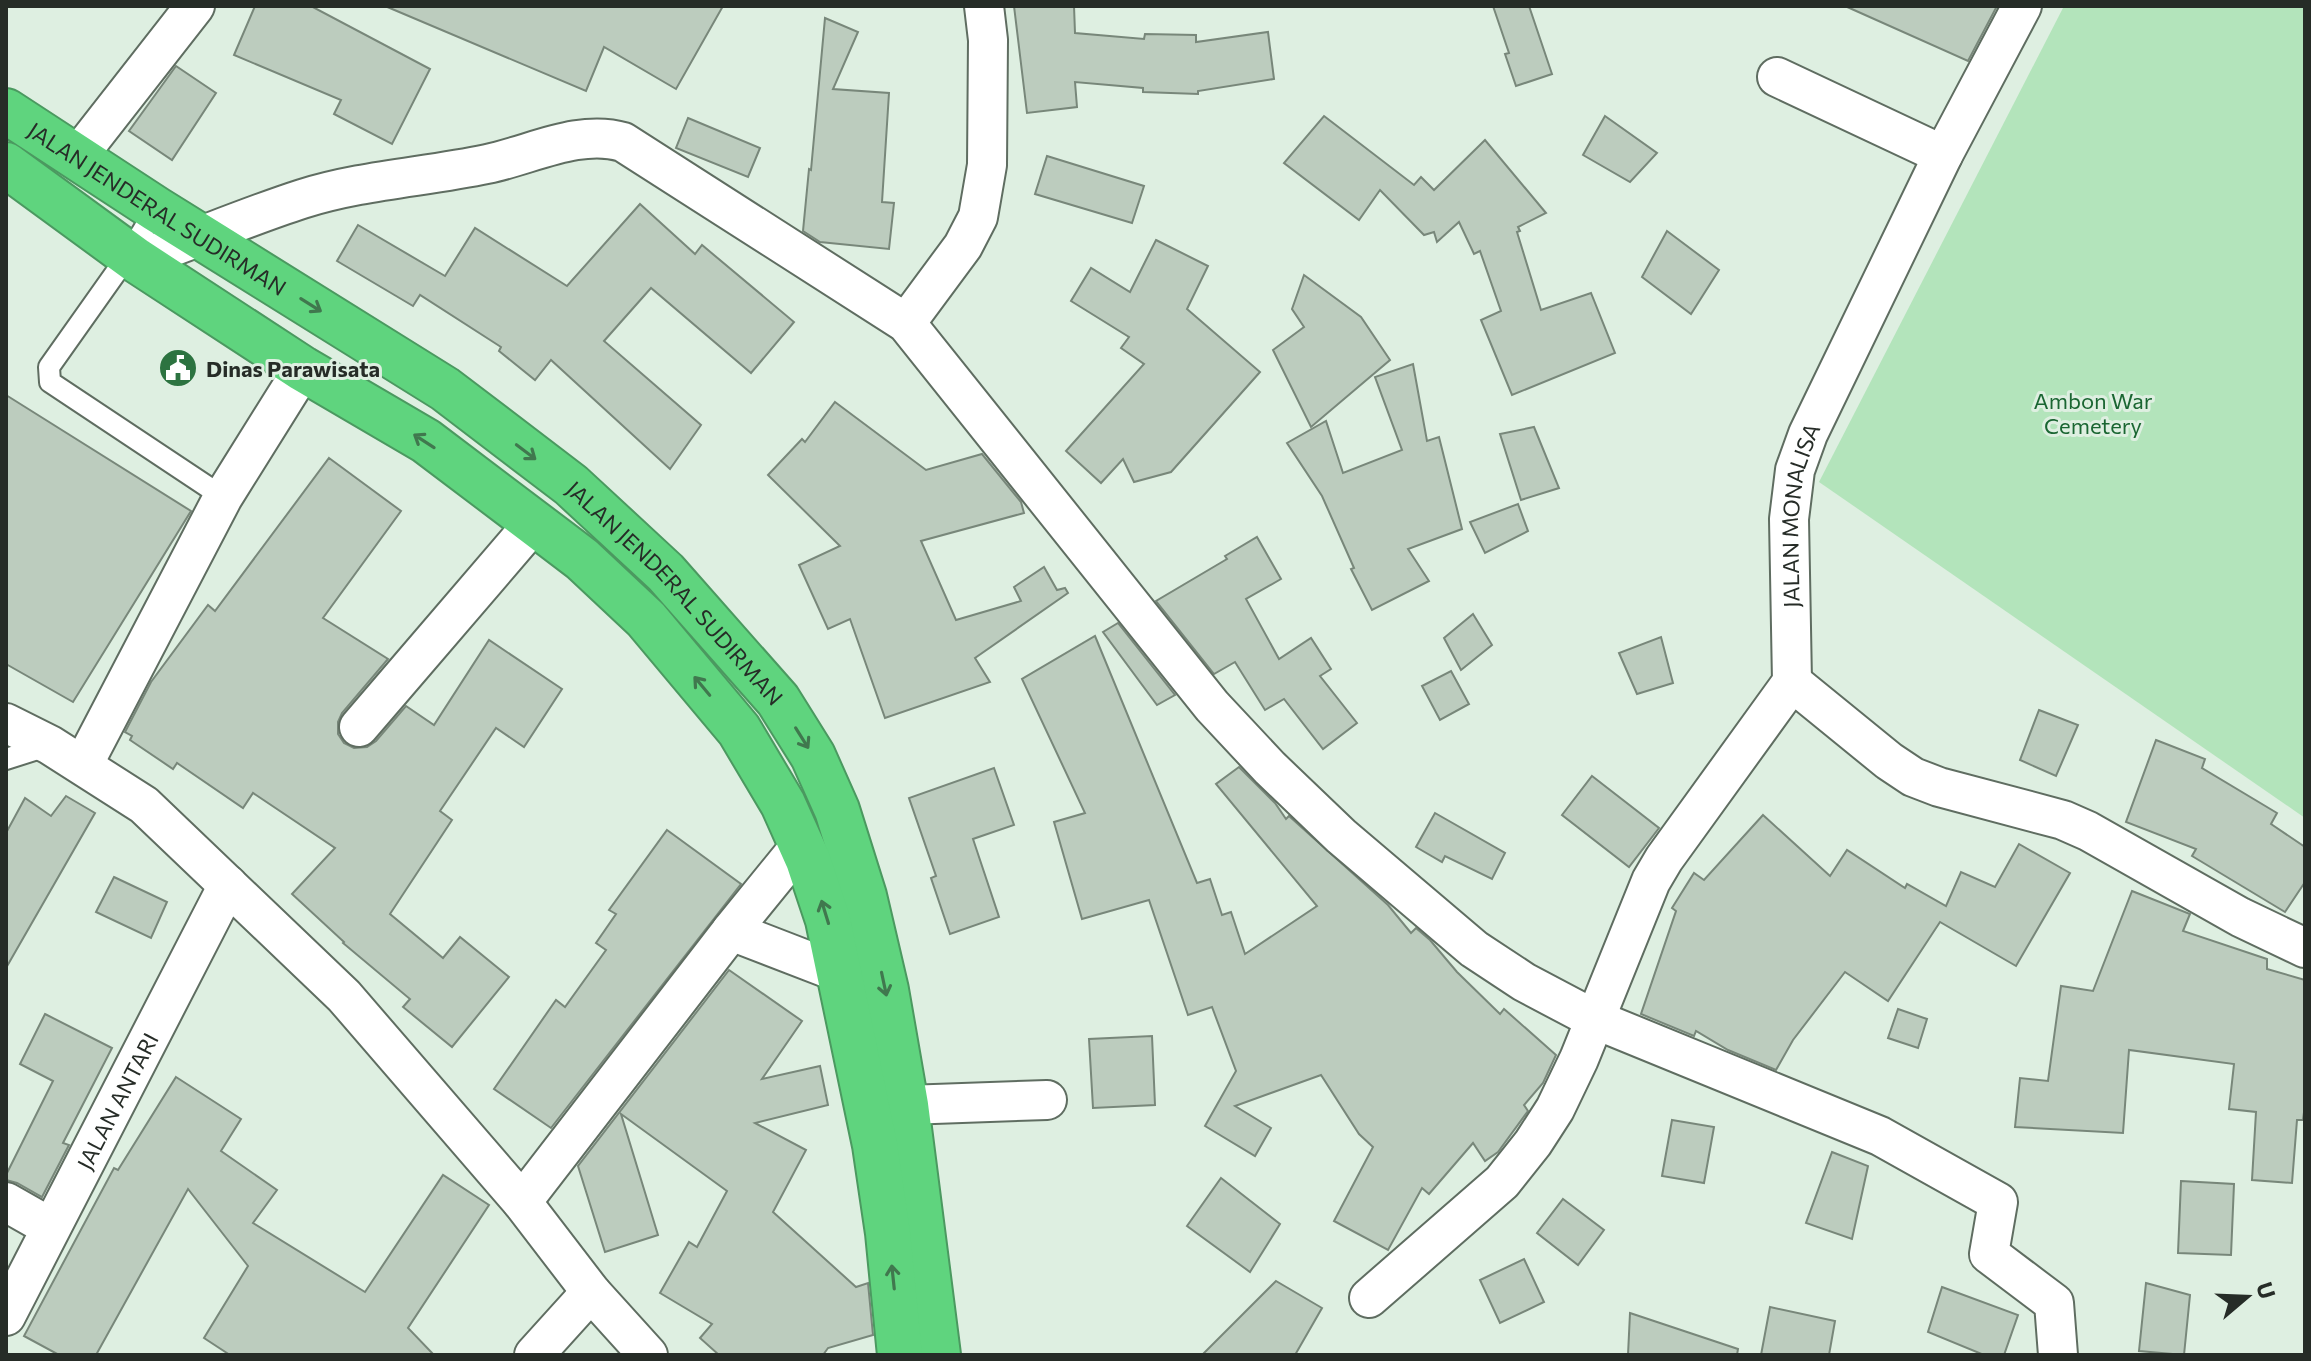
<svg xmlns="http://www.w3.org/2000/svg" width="2311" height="1361" viewBox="0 0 2311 1361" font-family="Commissioner,sans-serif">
	<rect width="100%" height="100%" fill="#deefe1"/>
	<path fill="#b3e4bb" d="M 2064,6 L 2305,6 L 2305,818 L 1819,482 Z"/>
	<g fill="#bcccbe" stroke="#78877a" stroke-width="2">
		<path d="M 255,6 L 311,6 L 430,69 L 392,144 L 334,114 L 341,100 L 234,55 Z"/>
		<path d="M 385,6 L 723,6 L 676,89 L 604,47 L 586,91 Z"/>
		<path d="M 1014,6 L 1074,6 L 1075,33 L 1144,39 L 1145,34 L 1196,35 L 1196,42 L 1268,32 L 1274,79 L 1198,91 L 1198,94 L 1143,92 L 1143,88 L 1075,82 L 1077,107 L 1027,113 Z"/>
		<path d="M 1493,6 L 1529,6 L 1552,74 L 1516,86 L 1505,54 L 1509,53 Z"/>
		<path d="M 1845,6 L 1997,6 L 1968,61 Z"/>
		<path d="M 825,18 L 858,32 L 833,89 L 889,93 L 882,202 L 894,203 L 889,249 L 820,242 L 803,231 L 809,169 L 811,170 Z"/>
		<path d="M 176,66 L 216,93 L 172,160 L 129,131 Z"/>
		<path d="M 1324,116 L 1414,185 L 1421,177 L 1434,190 L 1485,140 L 1546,213 L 1518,227 L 1520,231 L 1517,232 L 1541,310 L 1591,293 L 1615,353 L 1512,395 L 1481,320 L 1501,311 L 1480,251 L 1474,254 L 1459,222 L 1437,242 L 1434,232 L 1424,235 L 1380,190 L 1359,220 L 1284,163 Z"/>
		<path d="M 1605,116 L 1657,153 L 1630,182 L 1583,155 Z"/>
		<path d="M 688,118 L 760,148 L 748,177 L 676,148 Z"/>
		<path d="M 1047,156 L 1144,186 L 1132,223 L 1035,194 Z"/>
		<path d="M 640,204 L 695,254 L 702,245 L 794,322 L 751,373 L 651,288 L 604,341 L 701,425 L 670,469 L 551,360 L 535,380 L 499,351 L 501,347 L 420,295 L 413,306 L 337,261 L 358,225 L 445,276 L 475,228 L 567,286 Z"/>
		<path d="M 1667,231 L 1719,270 L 1691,314 L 1642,277 Z"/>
		<path d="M 1156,240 L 1208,266 L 1187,309 L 1260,372 L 1171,472 L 1134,482 L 1123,459 L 1101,483 L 1066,451 L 1144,364 L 1121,348 L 1129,337 L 1071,301 L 1091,268 L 1130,292 Z"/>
		<path d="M 1304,275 L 1361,317 L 1390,360 L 1311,427 L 1273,350 L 1304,327 L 1292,309 Z"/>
		<path d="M 1413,364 L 1427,441 L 1439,437 L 1462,529 L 1408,549 L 1429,581 L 1372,610 L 1351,569 L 1354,568 L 1322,496 L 1287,443 L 1326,421 L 1343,473 L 1402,450 L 1375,377 Z"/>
		<path d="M 6,395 L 191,511 L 73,702 L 6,664 Z"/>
		<path d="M 835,402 L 926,470 L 982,454 L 1021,502 L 1024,513 L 921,541 L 956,620 L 1021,601 L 1014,587 L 1044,567 L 1057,590 L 1065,588 L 1068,593 L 975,658 L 990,682 L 885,718 L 850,619 L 828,629 L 799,565 L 840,546 L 768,475 L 802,439 L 805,442 Z"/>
		<path d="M 1534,427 L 1559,488 L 1521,500 L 1500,434 Z"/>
		<path d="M 329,458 L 401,511 L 323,618 L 388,659 L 342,713 L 338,722 L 338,734 L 344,743 L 354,748 L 367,747 L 376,741 L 406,706 L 434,725 L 489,640 L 562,689 L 524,747 L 496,728 L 440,811 L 452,820 L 390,914 L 443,958 L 460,937 L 509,977 L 452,1047 L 403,1007 L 410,999 L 343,943 L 344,942 L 292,894 L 335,848 L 253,793 L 243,808 L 177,763 L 173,769 L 130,740 L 132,736 L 125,732 L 151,682 L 208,605 L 215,611 Z"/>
		<path d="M 1518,504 L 1528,531 L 1485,553 L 1470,522 Z"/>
		<path d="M 1257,537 L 1281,579 L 1246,599 L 1279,659 L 1311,638 L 1331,669 L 1320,676 L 1357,723 L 1323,749 L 1284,699 L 1265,710 L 1235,662 L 1214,674 L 1156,601 L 1227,559 L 1225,556 Z"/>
		<path d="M 1473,614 L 1492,645 L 1461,670 L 1444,638 Z"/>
		<path d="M 1118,623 L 1175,695 L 1157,705 L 1103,632 Z"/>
		<path d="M 1095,636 L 1197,883 L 1210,879 L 1222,915 L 1231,912 L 1245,954 L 1317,906 L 1216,784 L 1239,767 L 1275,803 L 1286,819 L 1289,816 L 1388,905 L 1411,933 L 1416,928 L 1430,940 L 1457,972 L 1500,1014 L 1504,1009 L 1556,1055 L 1543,1083 L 1524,1105 L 1528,1111 L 1498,1152 L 1485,1161 L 1473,1143 L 1429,1194 L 1422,1188 L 1388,1250 L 1334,1221 L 1373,1147 L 1359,1134 L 1321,1075 L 1235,1106 L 1271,1128 L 1255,1156 L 1205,1126 L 1236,1071 L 1212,1007 L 1188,1015 L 1149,900 L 1082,919 L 1054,822 L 1085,813 L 1022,679 Z"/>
		<path d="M 1661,637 L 1673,683 L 1637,694 L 1619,653 Z"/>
		<path d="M 1451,671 L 1469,704 L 1440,720 L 1422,686 Z"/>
		<path d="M 2039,710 L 2078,725 L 2056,776 L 2020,760 Z"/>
		<path d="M 2156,740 L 2205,759 L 2202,768 L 2277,813 L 2271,824 L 2305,847 L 2305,882 L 2285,912 L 2192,856 L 2196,849 L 2126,822 Z"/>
		<path d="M 994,768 L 1014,825 L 973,839 L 999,917 L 950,934 L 931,878 L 936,876 L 909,798 Z"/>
		<path d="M 1592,776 L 1659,828 L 1629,867 L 1562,815 Z"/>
		<path d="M 66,796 L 95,813 L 6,968 L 6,833 L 25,798 L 51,816 Z"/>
		<path d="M 1435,813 L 1505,853 L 1492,879 L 1445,856 L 1442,862 L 1416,847 Z"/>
		<path d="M 1763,815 L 1830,876 L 1847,850 L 1905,888 L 1907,884 L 1946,906 L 1961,872 L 1995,887 L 2019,844 L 2070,873 L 2016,966 L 1940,922 L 1888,1001 L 1845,972 L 1793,1040 L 1776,1070 L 1728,1050 L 1696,1031 L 1694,1036 L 1641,1014 L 1676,911 L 1672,908 L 1694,873 L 1704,880 Z"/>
		<path d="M 667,830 L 741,884 L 551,1128 L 494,1089 L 556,1000 L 565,1007 L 606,950 L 596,943 L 616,914 L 609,910 Z"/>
		<path d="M 114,877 L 167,902 L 151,938 L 96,912 Z"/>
		<path d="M 2132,891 L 2190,914 L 2183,931 L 2267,959 L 2267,969 L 2305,980 L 2305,1104 L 2303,1120 L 2297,1120 L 2292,1183 L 2252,1180 L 2256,1112 L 2229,1109 L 2234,1064 L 2129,1050 L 2123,1133 L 2015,1127 L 2020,1078 L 2048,1081 L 2061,986 L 2093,991 Z"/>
		<path d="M 729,970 L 802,1021 L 762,1079 L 820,1066 L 828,1105 L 755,1123 L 806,1150 L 773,1212 L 856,1287 L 868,1283 L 873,1335 L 828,1348 L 823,1355 L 719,1355 L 700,1338 L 712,1324 L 660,1293 L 689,1242 L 697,1247 L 727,1191 L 621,1114 L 658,1235 L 605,1252 L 578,1166 Z"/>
		<path d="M 1898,1009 L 1927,1019 L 1918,1048 L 1888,1038 Z"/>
		<path d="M 45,1014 L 112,1048 L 63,1143 L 69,1145 L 42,1197 L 17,1183 L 6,1180 L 6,1175 L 53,1081 L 20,1064 Z"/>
		<path d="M 1152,1036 L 1155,1105 L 1093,1108 L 1089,1039 Z"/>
		<path d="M 176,1077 L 241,1119 L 221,1151 L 277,1190 L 253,1223 L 365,1292 L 443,1175 L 489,1205 L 408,1328 L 434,1355 L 230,1355 L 204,1338 L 248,1266 L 188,1189 L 96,1355 L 59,1355 L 24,1336 L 114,1168 L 118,1170 Z"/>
		<path d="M 1672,1120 L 1714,1127 L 1704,1183 L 1662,1176 Z"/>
		<path d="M 1832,1152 L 1868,1166 L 1852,1239 L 1806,1223 Z"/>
		<path d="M 1221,1178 L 1280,1224 L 1250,1272 L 1187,1226 Z"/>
		<path d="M 2181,1181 L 2234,1184 L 2231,1255 L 2178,1253 Z"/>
		<path d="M 1563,1199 L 1604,1230 L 1578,1265 L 1537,1233 Z"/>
		<path d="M 1524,1259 L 1544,1302 L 1500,1323 L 1480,1280 Z"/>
		<path d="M 1276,1281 L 1322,1308 L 1295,1355 L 1202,1355 Z"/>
		<path d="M 2146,1283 L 2190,1295 L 2184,1355 L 2139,1351 Z"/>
		<path d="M 1942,1287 L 2018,1315 L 2004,1355 L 1984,1355 L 1928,1332 Z"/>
		<path d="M 1770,1307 L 1835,1321 L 1829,1355 L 1761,1355 Z"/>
		<path d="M 1630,1313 L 1738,1349 L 1737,1355 L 1628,1355 Z"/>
	</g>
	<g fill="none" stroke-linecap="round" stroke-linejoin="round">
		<g stroke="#5f6d61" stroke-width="24">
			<g id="lane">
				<path d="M 156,209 L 129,254 L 49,367 L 50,382 L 223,497"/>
				<path d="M 6,759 L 50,745"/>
			</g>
		</g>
		<g stroke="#5f6d61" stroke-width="42">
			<g id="street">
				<path d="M 1777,77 L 1943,155"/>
				<path d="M 77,157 L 195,6"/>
				<path d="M 136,260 C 191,241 246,217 302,199 C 362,180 425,177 487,164 C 531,155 579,129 623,142 L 906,323 L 1212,706 L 1270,768 L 1341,836 L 1474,949 L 1524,982 L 1594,1019 L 1880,1136 L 1998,1202 L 1989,1254 L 2054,1303 L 2058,1355"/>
				<path d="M 906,323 L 963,246 L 978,217 L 987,165 L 988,40 L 984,6"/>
				<path d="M 1792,682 L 1889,761 L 1913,777 L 1939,787 L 2063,820 L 2088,831 L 2240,917 L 2305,948"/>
				<path d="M 6,723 L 50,745 L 144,805 L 344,996 L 522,1202 L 591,1292 L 648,1355"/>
				<path d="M 359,727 L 534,523"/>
				<path d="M 83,765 L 223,497 L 303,369"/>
				<path d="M 731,931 L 840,973"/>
				<path d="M 906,1105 L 1047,1100"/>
				<path d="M 6,1202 L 50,1227"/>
				<path d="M 522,1202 L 731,931 L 801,845"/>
				<path id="s1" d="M 1369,1298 L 1502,1182 L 1533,1143 L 1555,1109 L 1579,1059 L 1651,881 L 1664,859 L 1792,682 L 1789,519 L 1795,470 L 1808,434 L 1943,155 L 2022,6"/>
				<path id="s2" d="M 6,1316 L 228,885"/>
				<path d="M 534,1355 L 591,1292"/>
			</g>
		</g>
		<g stroke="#4b9960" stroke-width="48">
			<g id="highway">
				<path id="s3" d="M 6,111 L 156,209 L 445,389 L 571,485 L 665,572 L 778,700 L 813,756 L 837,810 L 864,896 L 886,990 L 906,1105 L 938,1355"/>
				<path d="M 6,165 L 136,260 L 303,369 L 426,441 L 582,559 L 646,619 L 739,730 L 783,804 L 808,860 L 828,920 L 875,1145 L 888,1233 L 900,1355"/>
			</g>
		</g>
		<use href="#lane" stroke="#fff" stroke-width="20"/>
		<use href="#street" stroke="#fff" stroke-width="38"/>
		<use href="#highway" stroke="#5fd47e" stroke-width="44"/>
	</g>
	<defs><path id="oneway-shaft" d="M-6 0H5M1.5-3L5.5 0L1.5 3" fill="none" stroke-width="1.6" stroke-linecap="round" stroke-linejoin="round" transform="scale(2)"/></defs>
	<g stroke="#40784e">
		<use href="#oneway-shaft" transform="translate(311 305) rotate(32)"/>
		<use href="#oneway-shaft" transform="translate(424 441) rotate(-147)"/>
		<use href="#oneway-shaft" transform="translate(526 452) rotate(37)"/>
		<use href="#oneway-shaft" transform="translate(702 686) rotate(-130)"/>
		<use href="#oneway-shaft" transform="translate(802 738) rotate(58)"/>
		<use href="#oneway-shaft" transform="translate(825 912) rotate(-107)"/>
		<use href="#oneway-shaft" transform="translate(884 984) rotate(78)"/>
		<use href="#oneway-shaft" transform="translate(893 1277) rotate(-96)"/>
	</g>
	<defs>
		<g id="civic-disc" transform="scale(2)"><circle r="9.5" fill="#2c7340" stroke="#deefe1"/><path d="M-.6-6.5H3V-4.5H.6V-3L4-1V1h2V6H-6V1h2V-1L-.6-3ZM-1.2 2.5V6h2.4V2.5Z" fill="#fff"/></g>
	</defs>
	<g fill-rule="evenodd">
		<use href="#civic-disc" x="178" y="368"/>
	</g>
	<g text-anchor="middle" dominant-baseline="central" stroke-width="6" stroke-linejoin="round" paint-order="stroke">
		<g font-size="22" fill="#262c27" stroke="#deefe1">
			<text stroke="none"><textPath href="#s3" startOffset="180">JALAN JENDERAL SUDIRMAN</textPath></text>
			<text stroke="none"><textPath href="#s1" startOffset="926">JALAN MONALISA</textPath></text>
			<text stroke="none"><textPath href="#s3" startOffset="828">JALAN JENDERAL SUDIRMAN</textPath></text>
			<text stroke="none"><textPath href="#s2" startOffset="242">JALAN ANTARI</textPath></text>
		</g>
		<g font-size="22" font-weight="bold" fill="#262c27" stroke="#deefe1" text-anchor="start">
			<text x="206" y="368">Dinas Parawisata</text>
		</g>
		<g font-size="22" fill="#1a6632" stroke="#deefe1">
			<text x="2093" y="400">Ambon War<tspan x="2093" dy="25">Cemetery</tspan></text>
		</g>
	</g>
	<rect width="2311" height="1361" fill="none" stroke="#262c27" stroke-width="16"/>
	<g transform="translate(2247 1297) rotate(71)" stroke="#deefe1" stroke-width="6" paint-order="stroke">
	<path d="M0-6L14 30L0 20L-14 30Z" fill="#262c27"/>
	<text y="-12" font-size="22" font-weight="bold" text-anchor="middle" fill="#262c27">U</text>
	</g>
</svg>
